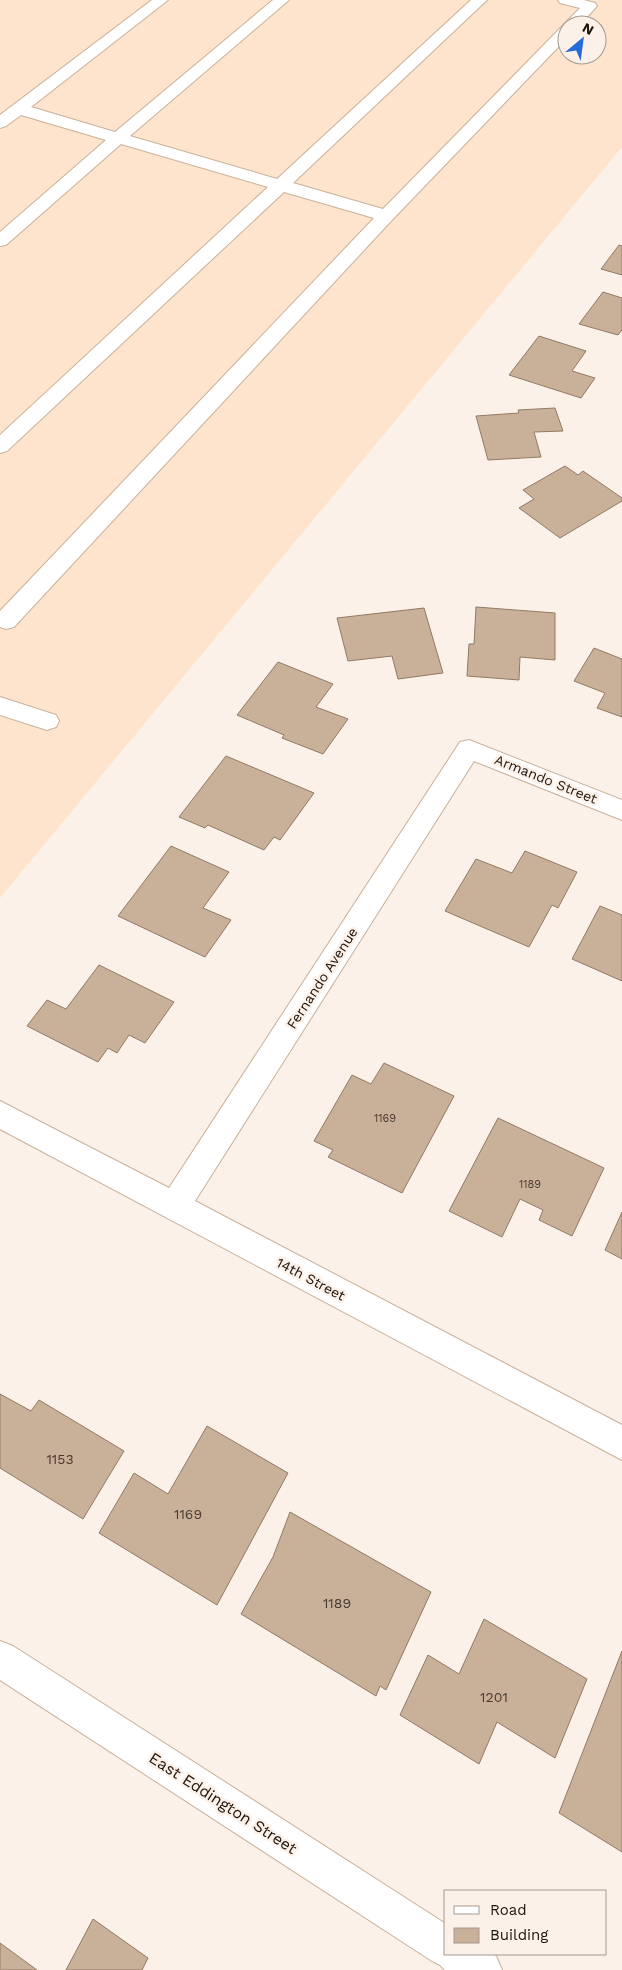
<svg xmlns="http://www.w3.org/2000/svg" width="622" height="1970" viewBox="0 0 622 1970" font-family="'Work Sans',sans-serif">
	<rect width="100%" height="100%" fill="#fcf1e8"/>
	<path fill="#fee4cc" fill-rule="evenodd" d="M 0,0 L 622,0 L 622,147 L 0,898 ZM 567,25 L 597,25 L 597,55 L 567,55 Z"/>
	<g fill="#c9b099" stroke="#917a64">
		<path d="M 619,245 L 622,246 L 622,275 L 601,269 Z"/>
		<path d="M 603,292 L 622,298 L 622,330 L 618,335 L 579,324 Z"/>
		<path d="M 539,336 L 586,351 L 572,371 L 595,378 L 581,398 L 509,375 Z"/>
		<path d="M 555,408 L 563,431 L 534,432 L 541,457 L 488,460 L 476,416 L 519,413 L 518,410 Z"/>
		<path d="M 565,466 L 578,475 L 583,471 L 622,498 L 622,501 L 560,538 L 519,508 L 534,499 L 523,490 Z"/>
		<path d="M 476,607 L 555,613 L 555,660 L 520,657 L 519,680 L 467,676 L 469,644 L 474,644 Z"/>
		<path d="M 424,608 L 443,673 L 398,679 L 392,656 L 348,661 L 337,618 Z"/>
		<path d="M 594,648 L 622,659 L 622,717 L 597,708 L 605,693 L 574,681 Z"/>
		<path d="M 278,662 L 333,684 L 316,707 L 348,719 L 323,754 L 282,738 L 284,735 L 237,715 Z"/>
		<path d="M 226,756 L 314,793 L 280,840 L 274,837 L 264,850 L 208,825 L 205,828 L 179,817 Z"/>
		<path d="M 171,846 L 229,872 L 203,908 L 231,920 L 205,957 L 118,916 Z"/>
		<path d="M 525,851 L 577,872 L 558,908 L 552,905 L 529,947 L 445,911 L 476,859 L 512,873 Z"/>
		<path d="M 600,906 L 622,915 L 622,981 L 572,959 Z"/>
		<path d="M 99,965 L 174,1002 L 145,1043 L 129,1035 L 117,1053 L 108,1048 L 98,1062 L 27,1026 L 47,1000 L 66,1009 Z"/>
		<path d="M 384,1063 L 454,1096 L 402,1193 L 328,1157 L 333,1150 L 314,1141 L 352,1075 L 371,1084 Z"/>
		<path d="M 498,1118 L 604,1168 L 572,1236 L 539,1220 L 543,1210 L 520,1199 L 502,1237 L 449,1211 Z"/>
		<path d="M 622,1212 L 622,1259 L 605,1250 Z"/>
		<path d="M 0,1394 L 31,1411 L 39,1400 L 124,1451 L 83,1519 L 0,1468 Z"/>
		<path d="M 207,1426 L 288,1473 L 217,1605 L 99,1533 L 134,1473 L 168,1494 Z"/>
		<path d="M 290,1512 L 431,1592 L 386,1690 L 380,1686 L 376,1696 L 241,1614 L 273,1557 Z"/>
		<path d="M 484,1619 L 587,1679 L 555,1758 L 497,1722 L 479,1764 L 400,1715 L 428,1655 L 459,1674 Z"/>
		<path d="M 622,1651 L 622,1852 L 559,1813 Z"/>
		<path d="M 93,1919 L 148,1958 L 142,1970 L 66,1970 Z"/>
		<path d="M 0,1943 L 37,1970 L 0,1970 Z"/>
	</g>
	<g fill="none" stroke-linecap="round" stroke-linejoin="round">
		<g stroke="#c9b099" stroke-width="2">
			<g id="minor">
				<path d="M 152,0 L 168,0 L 31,107 L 115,132 L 273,0 L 289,0 L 130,136 L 277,179 L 471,0 L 487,0 L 293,183 L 383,209 L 580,8 L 560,3 L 558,0 L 584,0 L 595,3 L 597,6 L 580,25 L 567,25 L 567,38 L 392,220 L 14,627 L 6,629 L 0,627 L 0,611 L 374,218 L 284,192 L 7,451 L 0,453 L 0,435 L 268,187 L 121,144 L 6,245 L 0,246 L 0,232 L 106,140 L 21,115 L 6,126 L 0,128 L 0,115 Z"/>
				<path d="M 0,697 L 56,715 L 59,721 L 56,727 L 47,730 L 0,715 Z"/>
				<path d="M 469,740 L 622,800 L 622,820 L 474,761 L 195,1201 L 622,1425 L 622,1460 L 0,1129 L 0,1101 L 169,1188 L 460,742 Z"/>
				<path d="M 0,1641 L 13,1646 L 446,1924 L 446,1954 L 493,1954 L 496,1956 L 502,1970 L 445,1970 L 440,1965 L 432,1961 L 0,1680 Z"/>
			</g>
		</g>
		<use href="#minor" fill="#fff" fill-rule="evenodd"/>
	</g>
	<g text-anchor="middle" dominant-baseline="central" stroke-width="5" stroke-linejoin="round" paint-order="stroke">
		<g font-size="11" fill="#483b2f">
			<text x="385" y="1118">1169</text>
			<text x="530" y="1184">1189</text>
		</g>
		<g font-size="14" fill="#1d140c" stroke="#fcf1e8">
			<text transform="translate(546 779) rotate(22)">Armando Street</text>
			<text transform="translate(322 978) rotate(-57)">Fernando Avenue</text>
			<text transform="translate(311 1279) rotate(28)">14th Street</text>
		</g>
		<g font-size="14" fill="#483b2f">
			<text x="60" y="1459">1153</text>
			<text x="188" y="1514">1169</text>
			<text x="337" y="1603">1189</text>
			<text x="494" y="1697">1201</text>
		</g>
		<g font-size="16" fill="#1d140c" stroke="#fcf1e8">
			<text transform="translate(223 1803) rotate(33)">East Eddington Street</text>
		</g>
	</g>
	<rect x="444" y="1890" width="162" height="65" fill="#fcf1e8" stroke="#a39990"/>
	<rect x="454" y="1906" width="25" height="8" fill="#ffffff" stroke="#a39990"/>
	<text x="490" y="1915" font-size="15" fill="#1d140c">Road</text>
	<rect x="454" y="1928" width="25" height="15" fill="#c9b099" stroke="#a39990"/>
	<text x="490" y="1940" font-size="15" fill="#1d140c">Building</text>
	<g transform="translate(582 40) rotate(29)"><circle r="24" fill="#fcf1e8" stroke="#a39990"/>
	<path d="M0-4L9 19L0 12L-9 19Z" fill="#266cd8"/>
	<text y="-8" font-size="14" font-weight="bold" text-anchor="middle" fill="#1d140c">N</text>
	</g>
</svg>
